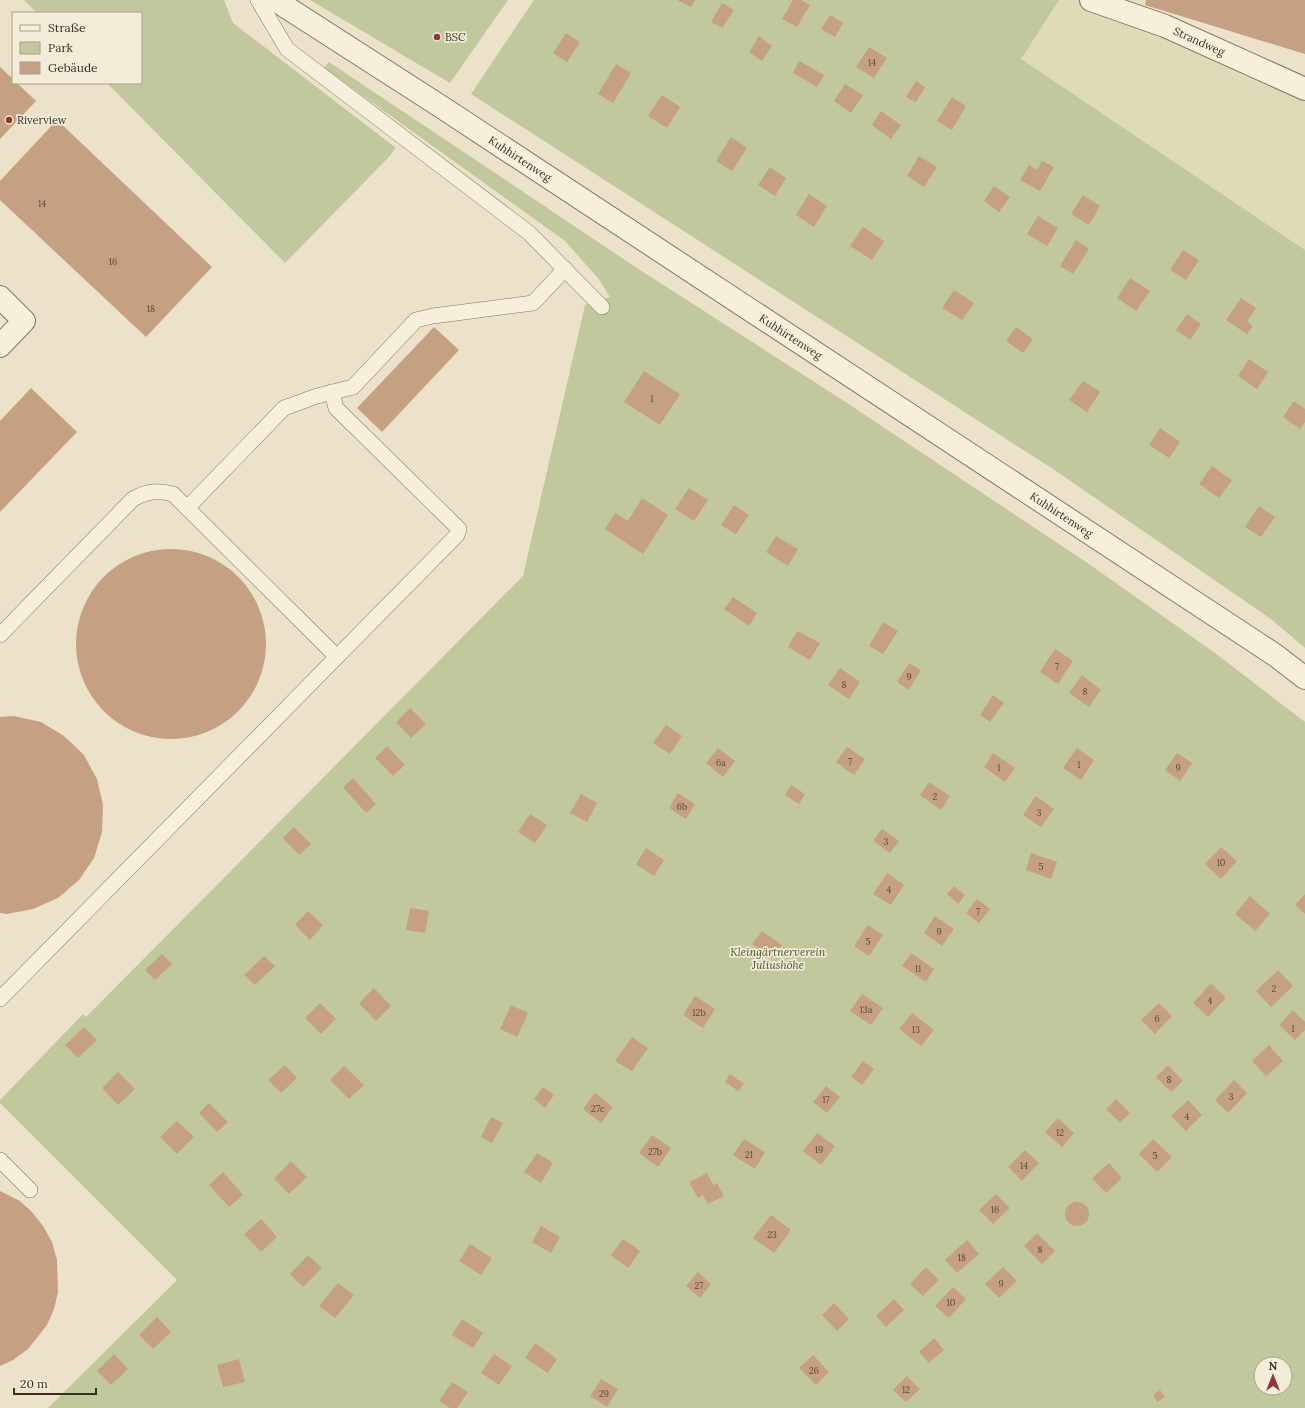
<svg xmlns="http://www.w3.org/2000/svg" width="1305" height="1408" viewBox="0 0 1305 1408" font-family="Lora,serif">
	<rect width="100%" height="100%" fill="#ebe2c9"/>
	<path fill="#dfdab7" d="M 1059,0 L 1080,0 L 1164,32 L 1305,94 L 1305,250 L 1020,59 Z"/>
	<g fill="#c2c89e" fill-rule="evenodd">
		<path d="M 24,0 L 224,0 L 233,23 L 396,148 L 386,160 L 285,263 L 107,83 L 141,83 L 141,13 L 37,13 Z"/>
		<path d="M 310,0 L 508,0 L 450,83 Z"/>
		<path d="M 534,0 L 1059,0 L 1021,59 L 1305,250 L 1305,648 L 1271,619 L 1053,469 L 471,94 Z"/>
		<path d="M 329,62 L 634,266 L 841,399 L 1086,562 L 1215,653 L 1305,722 L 1305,1408 L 48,1408 L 177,1280 L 0,1103 L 0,1100 L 83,1014 L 86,1017 L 523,576 L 585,305 L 610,297 L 598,278 L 565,241 L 324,68 ZM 1261,1364 L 1285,1364 L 1285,1388 L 1261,1388 Z"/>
	</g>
	<g fill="#c5a083">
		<path d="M 677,0 L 695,0 L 691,7 Z"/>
		<path d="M 793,0 L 801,0 L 810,5 L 797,27 L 782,19 Z"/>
		<path d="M 1146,0 L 1305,0 L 1305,54 L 1145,5 Z"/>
		<path d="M 722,3 L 734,10 L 722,28 L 711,22 Z"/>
		<path d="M 830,15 L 843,23 L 835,37 L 821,29 Z"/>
		<path d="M 566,33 L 580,42 L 567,62 L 553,53 Z"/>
		<path d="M 759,36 L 772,46 L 762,61 L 749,52 Z"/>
		<path d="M 869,47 L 887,58 L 874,78 L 856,67 Z"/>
		<path d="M 799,61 L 824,75 L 817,87 L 793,73 Z"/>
		<path d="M 616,64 L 631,73 L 613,103 L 598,94 Z"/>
		<path d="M 0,67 L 13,79 L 13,83 L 17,83 L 36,101 L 0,139 Z"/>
		<path d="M 916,81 L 925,87 L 916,102 L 906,97 Z"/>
		<path d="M 845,84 L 863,95 L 851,113 L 834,101 Z"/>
		<path d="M 662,95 L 680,107 L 667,128 L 648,116 Z"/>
		<path d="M 952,97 L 966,106 L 952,130 L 937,121 Z"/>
		<path d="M 881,111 L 901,125 L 891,139 L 872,125 Z"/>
		<path d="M 57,120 L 212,267 L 146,337 L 0,200 L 0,181 Z"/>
		<path d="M 731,137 L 747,148 L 732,171 L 716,161 Z"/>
		<path d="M 919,156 L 937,167 L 924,187 L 907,176 Z"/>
		<path d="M 1042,161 L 1054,167 L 1040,191 L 1020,180 L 1029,165 L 1037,170 Z"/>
		<path d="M 770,167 L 786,178 L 775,196 L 758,185 Z"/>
		<path d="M 994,186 L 1010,197 L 999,212 L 984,201 Z"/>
		<path d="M 809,194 L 827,206 L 814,227 L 796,215 Z"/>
		<path d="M 1083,195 L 1100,206 L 1089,225 L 1071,214 Z"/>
		<path d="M 1038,216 L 1058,228 L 1047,246 L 1027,234 Z"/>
		<path d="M 863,227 L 884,241 L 872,260 L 850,246 Z"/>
		<path d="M 1076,240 L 1089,249 L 1073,274 L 1060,266 Z"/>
		<path d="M 1183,250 L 1199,260 L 1186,280 L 1170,270 Z"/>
		<path d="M 1130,278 L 1150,291 L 1136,311 L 1117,298 Z"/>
		<path d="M 954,290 L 974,303 L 962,320 L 942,308 Z"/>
		<path d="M 1241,298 L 1256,308 L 1247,321 L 1253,326 L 1247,334 L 1226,320 Z"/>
		<path d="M 1187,314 L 1201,324 L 1190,340 L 1176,330 Z"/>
		<path d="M 434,327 L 459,350 L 382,432 L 357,408 Z"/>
		<path d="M 1016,327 L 1033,339 L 1023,353 L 1006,341 Z"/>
		<path d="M 1249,359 L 1268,372 L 1257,389 L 1238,376 Z"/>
		<path d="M 644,371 L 680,394 L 660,425 L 624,402 Z"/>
		<path d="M 1083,381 L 1100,392 L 1087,412 L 1069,400 Z"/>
		<path d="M 31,388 L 77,432 L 0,512 L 0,421 Z"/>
		<path d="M 1294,401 L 1305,409 L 1305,422 L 1300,429 L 1283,417 Z"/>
		<path d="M 1160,428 L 1180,442 L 1169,458 L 1149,445 Z"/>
		<path d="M 1212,466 L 1232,480 L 1219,498 L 1199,484 Z"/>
		<path d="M 689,488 L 708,500 L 694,521 L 675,509 Z"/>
		<path d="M 642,498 L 668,515 L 643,554 L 605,529 L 615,513 L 628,521 Z"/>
		<path d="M 734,505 L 749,515 L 736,534 L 721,525 Z"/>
		<path d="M 1259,506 L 1275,517 L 1261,537 L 1245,527 Z"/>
		<path d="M 776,536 L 798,549 L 788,566 L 766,552 Z"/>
		<circle cx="171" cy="644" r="95"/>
		<path d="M 733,597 L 757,613 L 749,626 L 724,609 Z"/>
		<path d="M 883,622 L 898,631 L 883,654 L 869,646 Z"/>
		<path d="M 797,631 L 820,643 L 810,660 L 788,647 Z"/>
		<path d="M 1055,649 L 1073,661 L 1058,684 L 1040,672 Z"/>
		<path d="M 909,663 L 921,670 L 909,690 L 897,682 Z"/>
		<path d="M 840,668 L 860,682 L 849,699 L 828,685 Z"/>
		<path d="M 1082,675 L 1101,690 L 1089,707 L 1069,693 Z"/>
		<path d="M 993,695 L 1004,703 L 990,722 L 980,715 Z"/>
		<path d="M 410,708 L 426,724 L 411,738 L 396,722 Z"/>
		<path d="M 14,716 L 41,722 L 64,736 L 84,755 L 97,779 L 103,805 L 102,832 L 94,858 L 79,880 L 58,898 L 33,909 L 7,914 L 0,913 L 0,717 Z"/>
		<path d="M 666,725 L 682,736 L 670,754 L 653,743 Z"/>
		<path d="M 387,746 L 405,765 L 393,776 L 375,758 Z"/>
		<path d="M 847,747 L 865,759 L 854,775 L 836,762 Z"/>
		<path d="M 718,748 L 735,761 L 723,777 L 706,763 Z"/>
		<path d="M 1077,748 L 1094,760 L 1081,780 L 1063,768 Z"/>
		<path d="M 993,753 L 1015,768 L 1005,782 L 984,767 Z"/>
		<path d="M 1177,753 L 1192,763 L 1180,781 L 1165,770 Z"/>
		<path d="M 353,778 L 376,804 L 366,813 L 343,787 Z"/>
		<path d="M 929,782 L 950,796 L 941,810 L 920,795 Z"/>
		<path d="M 791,785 L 805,794 L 799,804 L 785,795 Z"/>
		<path d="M 678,793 L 695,804 L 686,819 L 669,808 Z"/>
		<path d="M 581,794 L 597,803 L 587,822 L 570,813 Z"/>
		<path d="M 1036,796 L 1054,809 L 1041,827 L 1023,815 Z"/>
		<path d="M 530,814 L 547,825 L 535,843 L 518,832 Z"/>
		<path d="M 294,827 L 311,844 L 299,855 L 283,838 Z"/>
		<path d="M 882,829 L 899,841 L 890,853 L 873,841 Z"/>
		<path d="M 1221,847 L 1237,861 L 1221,879 L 1205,864 Z"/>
		<path d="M 646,848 L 664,860 L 654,876 L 636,864 Z"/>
		<path d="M 1031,853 L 1057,862 L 1051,879 L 1026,870 Z"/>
		<path d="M 887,873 L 904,885 L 891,905 L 873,894 Z"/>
		<path d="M 954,886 L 965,895 L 958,904 L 947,894 Z"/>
		<path d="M 1305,894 L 1305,914 L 1295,905 Z"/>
		<path d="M 1250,896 L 1270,914 L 1255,931 L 1235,914 Z"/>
		<path d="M 977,899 L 990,909 L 979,923 L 966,913 Z"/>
		<path d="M 410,908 L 429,911 L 425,933 L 406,930 Z"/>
		<path d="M 308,911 L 323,925 L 310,940 L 295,925 Z"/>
		<path d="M 935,916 L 954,929 L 942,946 L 924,933 Z"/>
		<path d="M 868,925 L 883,935 L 869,956 L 854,946 Z"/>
		<path d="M 762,931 L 782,945 L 772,958 L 752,944 Z"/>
		<path d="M 911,953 L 934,969 L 926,982 L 902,966 Z"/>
		<path d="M 162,954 L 172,964 L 155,980 L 145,970 Z"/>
		<path d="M 264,956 L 275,966 L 255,985 L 244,975 Z"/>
		<path d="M 1278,970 L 1293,986 L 1271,1007 L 1256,991 Z"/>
		<path d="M 1211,983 L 1226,998 L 1208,1017 L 1193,1003 Z"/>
		<path d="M 374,988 L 391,1006 L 376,1021 L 359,1003 Z"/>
		<path d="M 862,994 L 883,1008 L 871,1025 L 850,1011 Z"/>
		<path d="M 695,996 L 715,1009 L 703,1028 L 683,1015 Z"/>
		<path d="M 320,1003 L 336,1019 L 321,1034 L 305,1018 Z"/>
		<path d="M 1159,1003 L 1172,1016 L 1155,1034 L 1141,1020 Z"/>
		<path d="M 511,1005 L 528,1013 L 517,1037 L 500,1029 Z"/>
		<path d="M 1293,1010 L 1305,1022 L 1305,1030 L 1295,1040 L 1279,1025 Z"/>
		<path d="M 912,1013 L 934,1030 L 921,1046 L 899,1029 Z"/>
		<path d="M 84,1027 L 97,1040 L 78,1058 L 65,1045 Z"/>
		<path d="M 632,1037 L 648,1048 L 632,1071 L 615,1061 Z"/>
		<path d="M 1269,1045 L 1283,1061 L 1266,1076 L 1252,1061 Z"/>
		<path d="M 863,1061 L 874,1069 L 862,1085 L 851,1077 Z"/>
		<path d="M 285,1065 L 297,1078 L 281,1093 L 268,1080 Z"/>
		<path d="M 1168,1065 L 1183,1081 L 1171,1092 L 1156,1077 Z"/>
		<path d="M 344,1066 L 364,1085 L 349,1099 L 330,1080 Z"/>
		<path d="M 118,1072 L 135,1089 L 118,1105 L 102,1088 Z"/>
		<path d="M 730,1074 L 744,1084 L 738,1091 L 725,1082 Z"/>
		<path d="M 1234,1080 L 1247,1093 L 1228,1113 L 1215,1100 Z"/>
		<path d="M 826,1086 L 840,1097 L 827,1113 L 813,1102 Z"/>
		<path d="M 543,1087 L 554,1095 L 545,1108 L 534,1099 Z"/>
		<path d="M 595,1093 L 613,1107 L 601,1123 L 583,1109 Z"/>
		<path d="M 1116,1099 L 1130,1113 L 1120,1123 L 1106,1109 Z"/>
		<path d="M 1188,1100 L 1202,1115 L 1186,1131 L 1171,1116 Z"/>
		<path d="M 209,1103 L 228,1122 L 217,1132 L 199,1113 Z"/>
		<path d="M 491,1117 L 503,1123 L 492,1143 L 481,1137 Z"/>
		<path d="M 1058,1118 L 1074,1133 L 1062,1147 L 1045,1132 Z"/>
		<path d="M 177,1121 L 194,1137 L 177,1154 L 160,1137 Z"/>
		<path d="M 817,1133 L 835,1146 L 821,1165 L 803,1151 Z"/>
		<path d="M 652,1135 L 671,1148 L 658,1167 L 639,1153 Z"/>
		<path d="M 744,1139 L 765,1152 L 755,1169 L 733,1155 Z"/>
		<path d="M 1153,1139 L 1172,1157 L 1157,1172 L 1139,1154 Z"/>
		<path d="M 1025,1150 L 1039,1163 L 1022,1181 L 1008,1167 Z"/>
		<path d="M 537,1153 L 553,1163 L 541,1183 L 524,1172 Z"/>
		<path d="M 291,1161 L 307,1177 L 289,1194 L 274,1179 Z"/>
		<path d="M 1109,1163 L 1122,1178 L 1106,1193 L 1092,1178 Z"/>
		<path d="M 223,1172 L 243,1195 L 229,1207 L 209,1185 Z"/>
		<path d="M 707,1173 L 713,1185 L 717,1183 L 724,1196 L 708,1204 L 703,1195 L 698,1198 L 689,1182 Z"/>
		<path d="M 0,1191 L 20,1201 L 32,1212 L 43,1226 L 52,1242 L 57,1260 L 58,1292 L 54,1309 L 47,1325 L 28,1349 L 13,1360 L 0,1366 Z"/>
		<path d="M 996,1194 L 1010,1208 L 993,1224 L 979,1210 Z"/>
		<circle cx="1077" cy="1214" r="12"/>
		<path d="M 771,1215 L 791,1230 L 774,1253 L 753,1238 Z"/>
		<path d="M 261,1219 L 277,1237 L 261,1252 L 244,1234 Z"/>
		<path d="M 541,1226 L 560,1237 L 551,1253 L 532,1242 Z"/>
		<path d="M 1037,1233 L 1055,1251 L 1042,1264 L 1024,1246 Z"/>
		<path d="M 623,1239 L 640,1251 L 628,1268 L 611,1255 Z"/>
		<path d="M 967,1240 L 979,1254 L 957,1273 L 945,1260 Z"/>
		<path d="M 470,1244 L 492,1258 L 481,1275 L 459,1261 Z"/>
		<path d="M 308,1255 L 322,1268 L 303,1287 L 290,1274 Z"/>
		<path d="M 926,1267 L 939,1280 L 923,1296 L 910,1284 Z"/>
		<path d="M 1003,1267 L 1017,1281 L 999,1298 L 985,1284 Z"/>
		<path d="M 698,1272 L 711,1284 L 700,1298 L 686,1286 Z"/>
		<path d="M 338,1283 L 354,1295 L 335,1318 L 319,1306 Z"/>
		<path d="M 953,1287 L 966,1299 L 949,1318 L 935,1306 Z"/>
		<path d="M 894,1299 L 904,1310 L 886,1327 L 876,1316 Z"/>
		<path d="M 834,1303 L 849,1319 L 837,1331 L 822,1315 Z"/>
		<path d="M 157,1317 L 171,1332 L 153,1349 L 139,1335 Z"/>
		<path d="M 462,1319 L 483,1333 L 473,1348 L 452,1335 Z"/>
		<path d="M 934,1338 L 944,1350 L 929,1363 L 919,1352 Z"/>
		<path d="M 535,1343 L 557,1359 L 548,1373 L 525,1358 Z"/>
		<path d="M 114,1354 L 128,1369 L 111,1385 L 97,1371 Z"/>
		<path d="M 494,1354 L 512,1366 L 499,1385 L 481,1373 Z"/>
		<path d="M 813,1355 L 829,1372 L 816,1385 L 799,1368 Z"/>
		<path d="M 239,1359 L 245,1382 L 223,1387 L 217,1365 Z"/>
		<path d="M 907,1376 L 920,1389 L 906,1402 L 893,1390 Z"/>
		<path d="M 601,1379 L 618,1389 L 607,1407 L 590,1396 Z"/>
		<path d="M 452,1382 L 468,1392 L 457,1408 L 450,1408 L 439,1401 Z"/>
		<path d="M 1160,1390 L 1165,1397 L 1157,1402 L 1153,1395 Z"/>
	</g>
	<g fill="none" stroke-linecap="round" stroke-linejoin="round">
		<g stroke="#85755f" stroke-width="16">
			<g id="service">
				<path d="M 258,0 L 287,49 L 529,233 L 602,307"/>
				<path d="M 187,508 L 284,408 L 317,396 L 353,387 L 416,320 L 433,316 L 533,303 L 565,269"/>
				<path d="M 0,635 L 133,499 C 147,491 158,490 173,494 L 337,657"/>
				<path d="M 0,999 L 457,535 L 459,529 L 336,408 L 332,392"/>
				<path d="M 0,1160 L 30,1190"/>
			</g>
		</g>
		<g stroke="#85755f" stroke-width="24">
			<g id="minor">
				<path id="s1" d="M 275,0 L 440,106 L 1275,655 L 1305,678"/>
				<path id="s2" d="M 1091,0 L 1165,26 L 1305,89"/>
				<path d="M 0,297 L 24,321 L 0,346"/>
			</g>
		</g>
		<use href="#service" stroke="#f6efdc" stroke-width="15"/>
		<use href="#minor" stroke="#f6efdc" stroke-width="22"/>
	</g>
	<g fill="#8f3735" stroke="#f3ecd8" stroke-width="1.5">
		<circle cx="437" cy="37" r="4"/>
		<circle cx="9" cy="120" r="4"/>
	</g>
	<g text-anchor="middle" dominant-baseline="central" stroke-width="3.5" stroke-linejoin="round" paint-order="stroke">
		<g font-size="9" fill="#5a4a3a">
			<text x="872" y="62">14</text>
			<text x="42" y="203">14</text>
			<text x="113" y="261">16</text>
			<text x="151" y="308">18</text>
			<text x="652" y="398">1</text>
			<text x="1057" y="666">7</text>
			<text x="909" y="676">9</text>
			<text x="844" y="684">8</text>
			<text x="1085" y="691">8</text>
			<text x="850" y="761">7</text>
			<text x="721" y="762">6a</text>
			<text x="1079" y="764">1</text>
			<text x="999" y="767">1</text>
			<text x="1178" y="767">9</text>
			<text x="935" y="796">2</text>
			<text x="682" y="806">6b</text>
			<text x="1039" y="812">3</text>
			<text x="886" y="841">3</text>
			<text x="1221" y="862">10</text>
			<text x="1041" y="866">5</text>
			<text x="889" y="889">4</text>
			<text x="978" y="911">7</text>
			<text x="939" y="931">9</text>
			<text x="868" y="941">5</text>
			<text x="918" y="968">11</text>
			<text x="1274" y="988">2</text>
			<text x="1210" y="1000">4</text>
			<text x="866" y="1009">13a</text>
			<text x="699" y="1012">12b</text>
			<text x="1157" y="1018">6</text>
			<text x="1293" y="1028">1</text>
			<text x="916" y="1029">13</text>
			<text x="1169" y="1079">8</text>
			<text x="1231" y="1096">3</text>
			<text x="826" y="1099">17</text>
			<text x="598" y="1108">27c</text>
			<text x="1187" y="1116">4</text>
			<text x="1060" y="1132">12</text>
			<text x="819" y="1149">19</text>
			<text x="655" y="1151">27b</text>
			<text x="749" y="1154">21</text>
			<text x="1155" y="1155">5</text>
			<text x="1024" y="1165">14</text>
			<text x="995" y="1209">16</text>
			<text x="772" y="1234">23</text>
			<text x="1040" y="1249">8</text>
			<text x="962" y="1257">18</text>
			<text x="1001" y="1283">9</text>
			<text x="699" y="1285">27</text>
			<text x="951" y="1302">10</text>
			<text x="814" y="1370">26</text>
			<text x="906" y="1389">12</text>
			<text x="604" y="1393">29</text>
		</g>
		<g font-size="11" fill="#372d21" stroke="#f3ecd8" text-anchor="start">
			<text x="445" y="37">BSC</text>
			<text x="17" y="120">Riverview</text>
		</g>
		<g font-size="11" fill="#372d21" stroke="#f3ecd8">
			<text stroke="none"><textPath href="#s2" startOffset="116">Strandweg</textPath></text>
			<text stroke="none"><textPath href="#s1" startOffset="292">Kuhhirtenweg</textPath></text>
			<text stroke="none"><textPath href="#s1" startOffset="616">Kuhhirtenweg</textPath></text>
			<text stroke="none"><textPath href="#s1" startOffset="940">Kuhhirtenweg</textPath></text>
		</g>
		<g font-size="11" font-style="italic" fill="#46522a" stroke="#f3ecd8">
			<text x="778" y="952">Kleingärtnerverein<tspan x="778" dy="13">Juliushöhe</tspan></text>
		</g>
	</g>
	<rect x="12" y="12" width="130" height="72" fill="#f3ecd8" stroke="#a8a08f"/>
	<rect x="20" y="25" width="20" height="6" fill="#f6efdc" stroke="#a8a08f"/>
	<text x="48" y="32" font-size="12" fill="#372d21">Straße</text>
	<rect x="20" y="42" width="20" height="12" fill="#c2c89e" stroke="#a8a08f"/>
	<text x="48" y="52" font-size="12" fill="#372d21">Park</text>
	<rect x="20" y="62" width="20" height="12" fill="#c5a083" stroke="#a8a08f"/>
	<text x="48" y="72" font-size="12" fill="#372d21">Gebäude</text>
	<g transform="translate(1273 1376)"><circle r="19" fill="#f3ecd8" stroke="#a8a08f"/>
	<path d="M0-3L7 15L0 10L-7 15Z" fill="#8f3735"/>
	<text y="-6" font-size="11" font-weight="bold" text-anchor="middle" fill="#372d21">N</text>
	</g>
	<path d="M14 1388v6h82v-6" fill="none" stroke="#372d21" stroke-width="2"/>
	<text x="20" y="1388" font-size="12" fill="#372d21" stroke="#f3ecd8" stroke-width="3" paint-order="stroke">20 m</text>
</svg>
